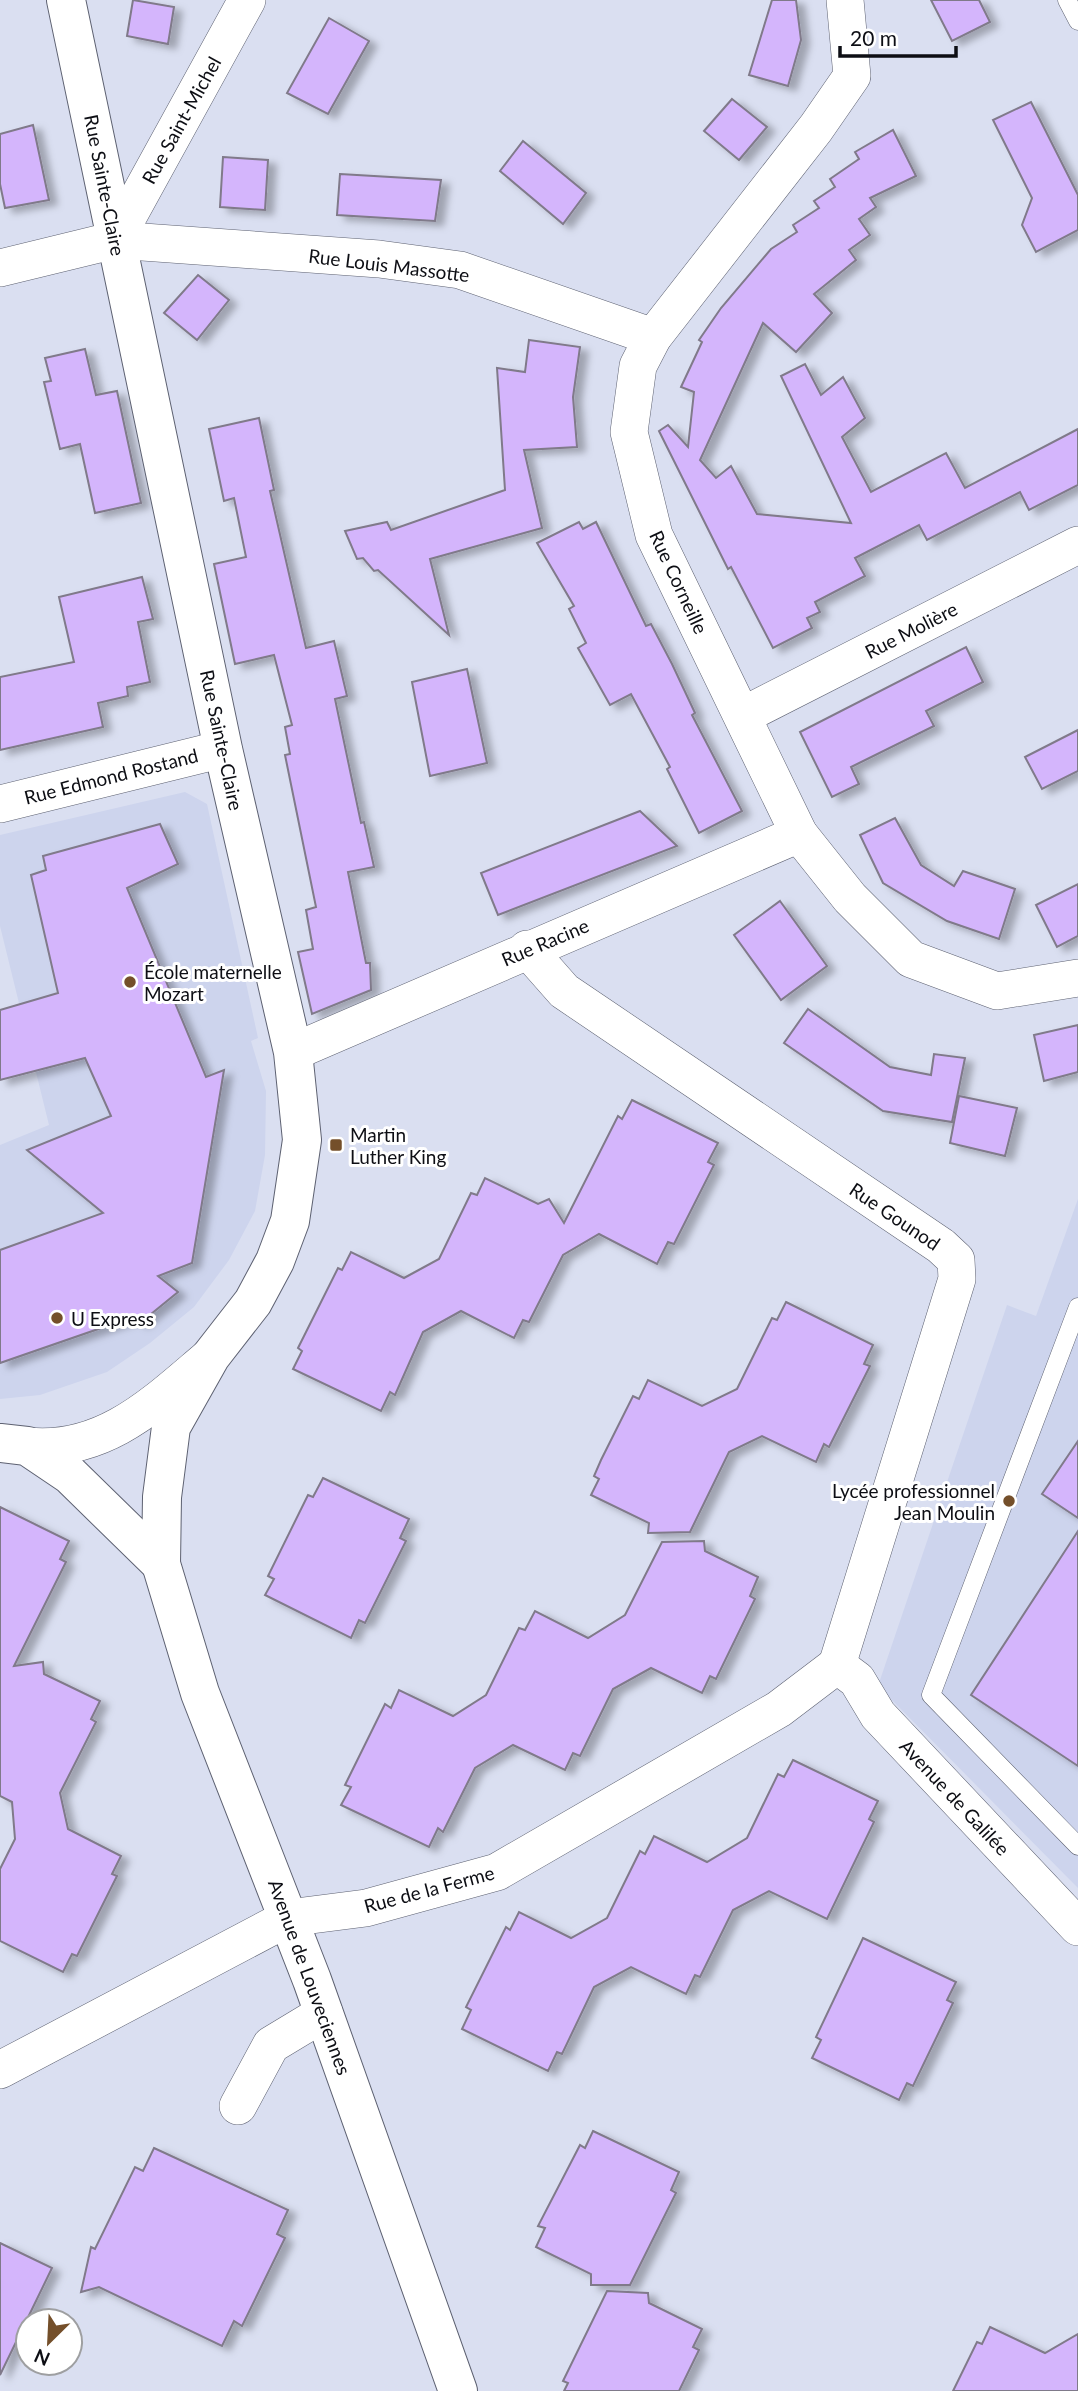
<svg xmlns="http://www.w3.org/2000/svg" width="1078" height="2391" viewBox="0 0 1078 2391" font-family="Lato,sans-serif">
	<defs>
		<filter id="shadow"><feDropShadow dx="8" dy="4.5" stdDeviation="3.5" flood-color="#0004"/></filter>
	</defs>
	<rect width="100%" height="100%" fill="#dadff1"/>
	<g fill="#cdd4ed">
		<path d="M 185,792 L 207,804 L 258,1038 L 251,1041 L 266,1091 L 265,1155 L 255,1211 L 229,1260 L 194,1307 L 150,1343 L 107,1372 L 40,1395 L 0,1399 L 0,1145 L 49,1125 L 0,926 L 0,835 Z"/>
		<path d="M 1078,1199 L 1078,1888 L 878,1686 L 1007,1305 L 1036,1316 Z"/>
	</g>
	<g fill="#d4b5fc" stroke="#807a8a" stroke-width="2" filter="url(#shadow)">
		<path d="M 133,0 L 174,7 L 168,44 L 127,36 Z"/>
		<path d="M 772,0 L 796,0 L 801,40 L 788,86 L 749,75 Z"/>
		<path d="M 931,0 L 979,0 L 990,22 L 952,41 Z"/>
		<path d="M 329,18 L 369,41 L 328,114 L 287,93 Z"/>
		<path d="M 732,99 L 767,127 L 739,160 L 704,131 Z"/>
		<path d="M 1031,102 L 1078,195 L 1078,230 L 1036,252 L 1022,225 L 1032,198 L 993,120 Z"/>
		<path d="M 33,125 L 49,200 L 5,208 L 0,184 L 0,134 Z"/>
		<path d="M 893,130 L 916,176 L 870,198 L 876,207 L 859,219 L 870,235 L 849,250 L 856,260 L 814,294 L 832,313 L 796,352 L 763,323 L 700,460 L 716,478 L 731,466 L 757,514 L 851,523 L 781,376 L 805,364 L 821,395 L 843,377 L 865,418 L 842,437 L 871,492 L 946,453 L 965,488 L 1078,429 L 1078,485 L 1029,510 L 1020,492 L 927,540 L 919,525 L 855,558 L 865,576 L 815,602 L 820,612 L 807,618 L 812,628 L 773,648 L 731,567 L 728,569 L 659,431 L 668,425 L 688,447 L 694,392 L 681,387 L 702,342 L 699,340 L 721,308 L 771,249 L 797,232 L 793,225 L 819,208 L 814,201 L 835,187 L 830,179 L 859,159 L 855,152 Z"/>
		<path d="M 523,141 L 586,193 L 563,224 L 500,171 Z"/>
		<path d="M 223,157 L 268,160 L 265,210 L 220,207 Z"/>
		<path d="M 340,174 L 441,180 L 435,221 L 337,215 Z"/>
		<path d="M 198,275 L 229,300 L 197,340 L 164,313 Z"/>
		<path d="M 529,340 L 580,347 L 573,397 L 577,447 L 524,450 L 542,528 L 430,559 L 449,635 L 378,570 L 374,571 L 363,558 L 357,559 L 345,531 L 387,522 L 391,530 L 505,490 L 497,368 L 525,372 Z"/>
		<path d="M 85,349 L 96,395 L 117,391 L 141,503 L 95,513 L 80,444 L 60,449 L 44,382 L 51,381 L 45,358 Z"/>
		<path d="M 259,418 L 274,490 L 270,491 L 306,648 L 334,641 L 347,696 L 335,699 L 361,823 L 364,822 L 374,867 L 348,872 L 366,963 L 370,963 L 371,990 L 312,1014 L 298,952 L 313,949 L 306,910 L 316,907 L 285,755 L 290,754 L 285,727 L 292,725 L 274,655 L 235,664 L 214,564 L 246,557 L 234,498 L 224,501 L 209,429 Z"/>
		<path d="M 579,522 L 583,529 L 596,522 L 646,626 L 651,624 L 672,664 L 695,713 L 692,715 L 742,811 L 699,833 L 667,769 L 670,767 L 631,694 L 610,705 L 578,648 L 586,643 L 569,609 L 574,606 L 537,543 Z"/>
		<path d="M 142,577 L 153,619 L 138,622 L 150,682 L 127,687 L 128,696 L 98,703 L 103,727 L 0,750 L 0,677 L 74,662 L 59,597 Z"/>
		<path d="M 966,647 L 983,682 L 926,711 L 934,726 L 851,767 L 859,784 L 832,797 L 800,732 Z"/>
		<path d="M 467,669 L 487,763 L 430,776 L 412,682 Z"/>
		<path d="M 1078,730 L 1078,771 L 1042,789 L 1025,757 Z"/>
		<path d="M 640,811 L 677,846 L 498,915 L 481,873 Z"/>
		<path d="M 895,818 L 921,865 L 954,886 L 963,871 L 1015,889 L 999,939 L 947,921 L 883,883 L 860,835 Z"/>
		<path d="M 160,824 L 178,864 L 127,888 L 206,1077 L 224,1070 L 192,1263 L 158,1276 L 178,1292 L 140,1323 L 133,1317 L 0,1363 L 0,1250 L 103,1213 L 27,1150 L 111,1116 L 85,1058 L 0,1080 L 0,1010 L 58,993 L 31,875 L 46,870 L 43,856 Z"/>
		<path d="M 1078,884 L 1078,936 L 1057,947 L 1036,905 Z"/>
		<path d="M 780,901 L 827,966 L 781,1000 L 734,935 Z"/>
		<path d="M 808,1009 L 890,1067 L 931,1075 L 934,1054 L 965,1058 L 952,1122 L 883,1111 L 784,1043 Z"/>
		<path d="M 1078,1025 L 1078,1072 L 1044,1081 L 1034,1035 Z"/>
		<path d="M 959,1096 L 1017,1108 L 1005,1156 L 950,1143 Z"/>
		<path d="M 632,1100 L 718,1143 L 708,1162 L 714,1165 L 674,1244 L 668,1242 L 657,1264 L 599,1234 L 563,1255 L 529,1322 L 523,1320 L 514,1338 L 461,1311 L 423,1332 L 395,1395 L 390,1392 L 381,1411 L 293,1369 L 302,1351 L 298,1348 L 338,1268 L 342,1270 L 351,1252 L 404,1278 L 439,1259 L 471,1193 L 477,1195 L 485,1178 L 538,1204 L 549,1199 L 564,1223 L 618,1116 L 622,1119 Z"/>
		<path d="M 786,1302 L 873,1345 L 864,1364 L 870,1366 L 829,1447 L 824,1444 L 816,1462 L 762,1436 L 729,1452 L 690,1532 L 648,1533 L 649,1523 L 591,1495 L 599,1479 L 594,1476 L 601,1460 L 633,1396 L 639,1399 L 648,1380 L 702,1406 L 737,1389 L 772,1318 L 777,1320 Z"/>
		<path d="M 1078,1441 L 1078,1518 L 1042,1494 Z"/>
		<path d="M 323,1478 L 409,1519 L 400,1538 L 406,1541 L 365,1623 L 359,1620 L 351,1638 L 265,1595 L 274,1579 L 268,1576 L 308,1495 L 313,1497 Z"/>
		<path d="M 0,1507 L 69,1541 L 60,1559 L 66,1562 L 14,1666 L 43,1662 L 44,1674 L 100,1701 L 91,1719 L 96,1722 L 60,1793 L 68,1829 L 121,1856 L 112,1874 L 117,1876 L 77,1956 L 72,1954 L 63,1972 L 0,1941 L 0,1869 L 15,1839 L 12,1802 L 0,1796 Z"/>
		<path d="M 1078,1531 L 1078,1766 L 971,1695 Z"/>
		<path d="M 704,1541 L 705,1551 L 758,1577 L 750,1596 L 755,1599 L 716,1679 L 710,1676 L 702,1693 L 651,1668 L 613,1689 L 580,1756 L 573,1753 L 565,1770 L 513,1745 L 475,1768 L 443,1832 L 438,1828 L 429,1847 L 341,1805 L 351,1787 L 345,1785 L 385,1704 L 391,1708 L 399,1690 L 453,1716 L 486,1695 L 519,1628 L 525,1630 L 535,1611 L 588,1638 L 625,1615 L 662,1542 Z"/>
		<path d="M 793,1760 L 878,1801 L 869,1819 L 874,1822 L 827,1919 L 769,1891 L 733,1910 L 700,1977 L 695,1975 L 686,1994 L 631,1967 L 594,1987 L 562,2054 L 557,2052 L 548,2071 L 462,2029 L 471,2010 L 466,2007 L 506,1927 L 510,1930 L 519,1912 L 571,1938 L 607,1918 L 640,1851 L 645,1854 L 654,1836 L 707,1862 L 747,1838 L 778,1774 L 784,1777 Z"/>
		<path d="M 863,1938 L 956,1982 L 947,2000 L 953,2003 L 913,2086 L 907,2083 L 899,2100 L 812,2058 L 821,2040 L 816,2037 Z"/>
		<path d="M 593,2131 L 679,2172 L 671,2190 L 676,2193 L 630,2285 L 591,2285 L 591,2274 L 536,2247 L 545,2228 L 538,2226 L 580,2145 L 585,2148 Z"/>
		<path d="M 154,2148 L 288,2210 L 277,2234 L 285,2238 L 242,2326 L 234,2321 L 222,2346 L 99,2287 L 81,2292 L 91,2247 L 95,2249 L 135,2167 L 143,2171 Z"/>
		<path d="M 0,2243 L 52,2268 L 0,2375 Z"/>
		<path d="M 607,2291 L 648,2293 L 649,2303 L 702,2329 L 693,2347 L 699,2350 L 679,2391 L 564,2391 L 568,2383 L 563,2381 Z"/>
		<path d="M 990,2327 L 1045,2353 L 1078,2334 L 1078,2391 L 953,2391 L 977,2342 L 982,2344 Z"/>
	</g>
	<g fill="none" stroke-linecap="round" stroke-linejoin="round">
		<g stroke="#5d6171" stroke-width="19">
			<g id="service">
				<path d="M 1067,0 L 1078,21"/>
				<path d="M 1078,1307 L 931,1695 L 1078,1846"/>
			</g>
		</g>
		<g stroke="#5d6171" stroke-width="38">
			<g id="minor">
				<path d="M 845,0 L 852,76 L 816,128 L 653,337 L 638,366 L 629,432 L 654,535 L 799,834 L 850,898 L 911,959 L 997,991 L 1078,978"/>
				<path d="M 115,240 L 247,0"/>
				<path d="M 0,268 L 115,240 L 379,259 L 460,270 L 653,337"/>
				<path d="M 744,715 L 1078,545"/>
				<path d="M 0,804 L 223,749"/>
				<path d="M 527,949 L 564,991 L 941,1246 L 956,1260 L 957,1279 L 837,1665"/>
				<path d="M 293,1052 L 799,834"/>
				<path d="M 27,1446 C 103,1454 154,1404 207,1359"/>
				<path d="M 837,1665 L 857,1680 L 878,1715 L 1078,1927"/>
				<path d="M 0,2070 L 288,1918 L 366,1908 L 497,1872 L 779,1709 L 837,1665"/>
				<path d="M 238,2106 L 271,2045 L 324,2013"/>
			</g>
		</g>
		<g stroke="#5d6171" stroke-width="40">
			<g id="tertiary">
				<path d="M 66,0 L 223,749 L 293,1052 L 302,1140 L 290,1221 L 275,1261 L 253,1302 L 211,1356 L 171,1427 L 162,1497 L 161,1564 L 200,1693 L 312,1980 L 458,2391"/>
				<path d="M 0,1443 L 27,1446 L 70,1475 L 161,1564"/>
			</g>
		</g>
		<use href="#service" stroke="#fff" stroke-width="18"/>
		<use href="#minor" stroke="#fff" stroke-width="37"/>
		<use href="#tertiary" stroke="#fff" stroke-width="38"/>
	</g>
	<g fill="#744f2a" stroke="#fff" stroke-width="2.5">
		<circle cx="130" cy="982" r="7"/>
		<rect x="329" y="1138" width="14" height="14" rx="3.5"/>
		<circle cx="57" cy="1318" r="7"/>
		<circle cx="1009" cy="1501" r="7"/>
	</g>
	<g text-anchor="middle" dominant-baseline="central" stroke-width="6" stroke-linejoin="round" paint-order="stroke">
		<g font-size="19" fill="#0d0e14" stroke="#fff">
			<text transform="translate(181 120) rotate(-61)">Rue Saint-Michel</text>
			<text transform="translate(105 185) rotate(79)">Rue Sainte-Claire</text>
			<text transform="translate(389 265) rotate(7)">Rue Louis Massotte</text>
			<text transform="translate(679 582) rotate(65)">Rue Corneille</text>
			<text transform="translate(911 630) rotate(-27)">Rue Molière</text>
			<text transform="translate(222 740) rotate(78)">Rue Sainte-Claire</text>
			<text transform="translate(111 776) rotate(-14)">Rue Edmond Rostand</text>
			<text transform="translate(545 942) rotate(-23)">Rue Racine</text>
			<text transform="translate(895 1216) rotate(34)">Rue Gounod</text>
			<text transform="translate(955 1797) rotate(47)">Avenue de Galilée</text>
			<text transform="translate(429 1889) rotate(-15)">Rue de la Ferme</text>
			<text transform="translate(310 1977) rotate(70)">Avenue de Louveciennes</text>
		</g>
		<g font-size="19" fill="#0d0e14" stroke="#fff" text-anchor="start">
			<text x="144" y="971">École maternelle<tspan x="144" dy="22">Mozart</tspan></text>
			<text x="350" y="1134">Martin<tspan x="350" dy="22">Luther King</tspan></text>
			<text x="71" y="1318">U Express</text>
			<text x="995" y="1490" text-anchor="end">Lycée professionnel<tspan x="995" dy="22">Jean Moulin</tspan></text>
		</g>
	</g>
	<g transform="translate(49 2342) rotate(204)"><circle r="33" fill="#ffffff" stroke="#9e9fa1" stroke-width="2"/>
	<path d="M0-5L12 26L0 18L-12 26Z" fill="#744f2a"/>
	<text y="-10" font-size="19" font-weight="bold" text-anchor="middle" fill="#0d0e14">N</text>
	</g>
	<path d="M840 46v10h116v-10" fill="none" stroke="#0d0e14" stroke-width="3.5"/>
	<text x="850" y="46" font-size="21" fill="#0d0e14" stroke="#ffffff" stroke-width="5" paint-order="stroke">20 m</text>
</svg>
